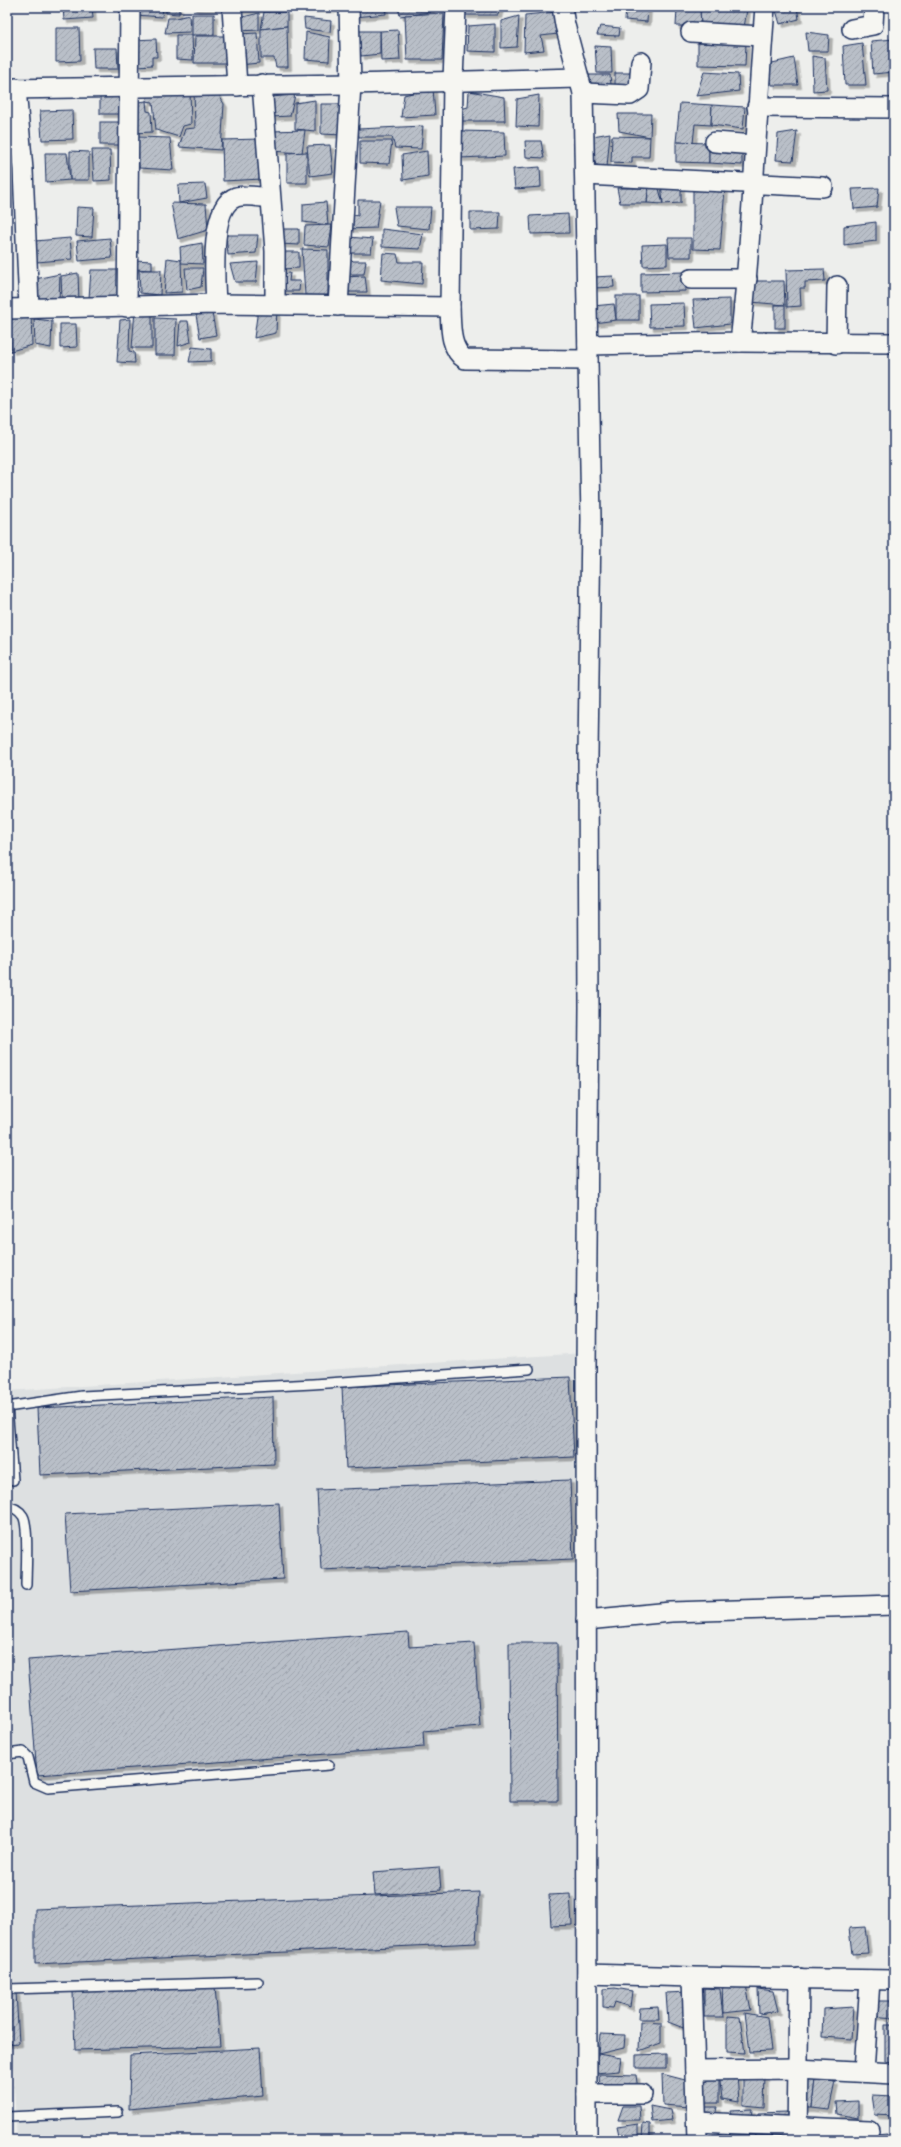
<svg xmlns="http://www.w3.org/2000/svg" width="901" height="2147" viewBox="0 0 901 2147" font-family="Dekko,sans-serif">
	<defs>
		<pattern id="building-hatch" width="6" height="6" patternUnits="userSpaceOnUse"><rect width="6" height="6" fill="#b9bfc8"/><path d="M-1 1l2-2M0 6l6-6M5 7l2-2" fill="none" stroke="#9ea4ae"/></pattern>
		<filter id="shadow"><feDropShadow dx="3.5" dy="3.5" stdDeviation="0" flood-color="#0004"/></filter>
	</defs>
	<rect width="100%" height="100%" fill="#edeeec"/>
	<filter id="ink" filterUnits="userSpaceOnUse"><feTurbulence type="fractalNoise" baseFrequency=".025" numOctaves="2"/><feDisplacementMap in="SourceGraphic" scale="8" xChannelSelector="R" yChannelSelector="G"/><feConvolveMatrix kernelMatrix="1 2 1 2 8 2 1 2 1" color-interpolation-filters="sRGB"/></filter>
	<g filter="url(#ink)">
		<path fill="#dde0e1" d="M 584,1353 L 586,1975 L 573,2140 L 17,2140 L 7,1960 L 7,1391 Z"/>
		<g fill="url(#building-hatch)" stroke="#1b2f5e" filter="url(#shadow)">
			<path d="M 63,7 L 92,7 L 93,18 L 64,20 Z"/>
			<path d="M 136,7 L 163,7 L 162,17 L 136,15 Z"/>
			<path d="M 166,7 L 179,7 L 179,14 L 166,13 Z"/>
			<path d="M 192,7 L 213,7 L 213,8 L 196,9 Z"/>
			<path d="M 240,7 L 261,7 L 261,9 L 240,11 Z"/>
			<path d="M 264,7 L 285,7 L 285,8 L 264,12 Z"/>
			<path d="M 292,7 L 336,7 L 337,9 L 309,9 Z"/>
			<path d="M 355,7 L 385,7 L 386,14 L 355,17 Z"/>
			<path d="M 398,7 L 431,7 L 431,12 L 400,16 Z"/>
			<path d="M 465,7 L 500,7 L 498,15 L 464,15 Z"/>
			<path d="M 626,7 L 648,7 L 647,22 L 625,20 Z"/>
			<path d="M 687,7 L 700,7 L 701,26 L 676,26 L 677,9 Z"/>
			<path d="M 700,7 L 747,9 L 744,28 L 701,26 Z"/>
			<path d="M 775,7 L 797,7 L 799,19 L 780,24 Z"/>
			<path d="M 264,12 L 287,12 L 287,26 L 261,29 Z"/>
			<path d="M 556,12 L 558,34 L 541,36 L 544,50 L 524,52 L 525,15 Z"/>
			<path d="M 259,13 L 259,30 L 238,31 L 239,18 Z"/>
			<path d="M 444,13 L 442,60 L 407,60 L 405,15 Z"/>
			<rect x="192" y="14" width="22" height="21"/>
			<path d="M 189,15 L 190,32 L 165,33 L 168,18 L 176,18 Z"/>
			<path d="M 519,16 L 517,47 L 501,48 L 501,21 Z"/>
			<path d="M 304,18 L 331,21 L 330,32 L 305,29 Z"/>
			<path d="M 495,24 L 495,52 L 467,51 L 468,26 Z"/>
			<path d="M 287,26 L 288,67 L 276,67 L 274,58 L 261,58 L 261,29 Z"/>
			<path d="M 600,26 L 620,28 L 619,36 L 597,35 Z"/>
			<path d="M 56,28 L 79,28 L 80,61 L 56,62 Z"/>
			<path d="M 398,30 L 400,60 L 381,61 L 380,31 Z"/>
			<path d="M 358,31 L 380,31 L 380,54 L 361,56 Z"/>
			<path d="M 306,32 L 330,37 L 329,61 L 305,59 Z"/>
			<path d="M 806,32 L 829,35 L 828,51 L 808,51 Z"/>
			<path d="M 257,33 L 259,63 L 239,65 L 238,34 Z"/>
			<path d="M 176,35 L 192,35 L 193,60 L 176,59 Z"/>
			<path d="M 195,36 L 226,36 L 226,63 L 194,63 Z"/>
			<path d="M 156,39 L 157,57 L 152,57 L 152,65 L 138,66 L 132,40 Z"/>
			<path d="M 894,39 L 894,72 L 873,74 L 871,41 Z"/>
			<path d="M 698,43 L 746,44 L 745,66 L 698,65 Z"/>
			<path d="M 862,43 L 866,85 L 845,85 L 843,46 Z"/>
			<path d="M 595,46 L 611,47 L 612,73 L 597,73 Z"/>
			<path d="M 93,48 L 117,48 L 118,69 L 94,69 Z"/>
			<path d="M 812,56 L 825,58 L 827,90 L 813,91 Z"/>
			<path d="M 794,58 L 798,85 L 772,85 L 768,64 Z"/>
			<path d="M 704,72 L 738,74 L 739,91 L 696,96 Z"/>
			<path d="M 615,73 L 633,73 L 632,88 L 615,92 Z"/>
			<path d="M 589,75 L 610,75 L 612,94 L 588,87 Z"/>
			<path d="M 215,88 L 224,104 L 221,150 L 179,147 L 185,129 L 195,128 L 194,89 Z"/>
			<path d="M 433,88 L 435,115 L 401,117 L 404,95 Z"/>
			<path d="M 100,90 L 121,91 L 121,114 L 100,114 Z"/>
			<path d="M 149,90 L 190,91 L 191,124 L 183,126 L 179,137 L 156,130 L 153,102 L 146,101 Z"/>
			<path d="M 469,91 L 504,97 L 505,121 L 455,121 L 453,111 L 468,107 Z"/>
			<path d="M 295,95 L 290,116 L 272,117 L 271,97 Z"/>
			<path d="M 539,95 L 538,127 L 516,126 L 517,99 Z"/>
			<path d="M 315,100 L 315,131 L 295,129 L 295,103 Z"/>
			<path d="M 146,101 L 147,111 L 151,112 L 152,132 L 132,133 L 133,103 Z"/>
			<path d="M 680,103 L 712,105 L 711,125 L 695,124 L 693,143 L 676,142 Z"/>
			<path d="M 321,104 L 343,104 L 343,135 L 321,134 Z"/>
			<path d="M 712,105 L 745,107 L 743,129 L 711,125 Z"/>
			<path d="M 72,110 L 73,139 L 42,140 L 40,111 Z"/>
			<path d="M 618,114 L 651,114 L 650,137 L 619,131 Z"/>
			<rect x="100" y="122" width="21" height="23"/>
			<path d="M 423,126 L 421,149 L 395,148 L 392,137 L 359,137 L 358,129 Z"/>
			<path d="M 305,130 L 302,153 L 271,151 L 271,131 Z"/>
			<path d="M 460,131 L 504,132 L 505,156 L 460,158 Z"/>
			<path d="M 797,131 L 793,161 L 776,160 L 778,134 Z"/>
			<path d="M 610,133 L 607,167 L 596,165 L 587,137 Z"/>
			<path d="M 612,136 L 650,137 L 649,157 L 632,157 L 632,163 L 611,162 Z"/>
			<path d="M 138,137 L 170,138 L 173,170 L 139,168 Z"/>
			<path d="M 261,139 L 262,179 L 223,181 L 222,140 Z"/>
			<path d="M 360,141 L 392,141 L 389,164 L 360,163 Z"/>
			<path d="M 525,141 L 541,141 L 544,158 L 526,157 Z"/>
			<path d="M 676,142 L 709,143 L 709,163 L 676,162 Z"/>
			<path d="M 709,143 L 742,144 L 742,165 L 709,163 Z"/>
			<path d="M 330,145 L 333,173 L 310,176 L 307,146 Z"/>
			<path d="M 92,150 L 110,150 L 111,180 L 94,181 Z"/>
			<path d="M 70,151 L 89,152 L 89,180 L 70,180 Z"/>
			<path d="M 427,151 L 428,176 L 403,180 L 402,155 Z"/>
			<path d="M 307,152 L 307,183 L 287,183 L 287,153 Z"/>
			<path d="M 45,153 L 67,153 L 70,180 L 46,182 Z"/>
			<path d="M 540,167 L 541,187 L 515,189 L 513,169 Z"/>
			<path d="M 894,170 L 894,191 L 893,191 L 891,171 Z"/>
			<path d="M 661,182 L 681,187 L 681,203 L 663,204 Z"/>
			<path d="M 205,184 L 207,198 L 179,203 L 178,185 Z"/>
			<path d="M 649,184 L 658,185 L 663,204 L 647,203 Z"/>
			<path d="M 693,187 L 725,189 L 720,250 L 693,249 Z"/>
			<path d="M 617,188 L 648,188 L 647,203 L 620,203 Z"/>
			<path d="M 879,188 L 877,207 L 854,209 L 852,189 Z"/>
			<path d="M 358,200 L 380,200 L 376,228 L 345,229 L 347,213 L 358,216 Z"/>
			<path d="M 326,202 L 328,225 L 303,222 L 303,204 Z"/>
			<path d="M 171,203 L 206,204 L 208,230 L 178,239 Z"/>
			<path d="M 77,207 L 94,208 L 92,237 L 76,236 Z"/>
			<path d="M 394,207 L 431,207 L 429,229 L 397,226 Z"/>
			<path d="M 470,212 L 500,212 L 499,229 L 470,230 Z"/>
			<path d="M 568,214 L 569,233 L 531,234 L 530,216 Z"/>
			<path d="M 876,222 L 876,241 L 844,245 L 844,226 Z"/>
			<path d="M 332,225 L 329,247 L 304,245 L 305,226 Z"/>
			<path d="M 279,229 L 299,229 L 299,245 L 279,244 Z"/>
			<path d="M 382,229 L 423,234 L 420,249 L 382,247 Z"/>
			<path d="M 226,235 L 258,235 L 256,253 L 228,255 Z"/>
			<path d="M 348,237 L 373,239 L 371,253 L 350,253 Z"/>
			<path d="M 70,238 L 72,259 L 37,262 L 35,241 Z"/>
			<path d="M 110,238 L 112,258 L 79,261 L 77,241 Z"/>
			<path d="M 668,238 L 691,238 L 691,257 L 669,257 Z"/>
			<path d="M 202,243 L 203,264 L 181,263 L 180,247 Z"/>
			<path d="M 667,244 L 667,265 L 643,266 L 642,245 Z"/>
			<path d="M 302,249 L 328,250 L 328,296 L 305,295 Z"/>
			<path d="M 282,252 L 299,252 L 299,268 L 282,269 Z"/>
			<path d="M 345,253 L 353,261 L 366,261 L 364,274 L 343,274 Z"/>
			<path d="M 383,253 L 397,254 L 399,262 L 423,262 L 422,284 L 381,280 Z"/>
			<path d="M 167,258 L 181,260 L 182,292 L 164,293 Z"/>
			<path d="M 134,260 L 152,261 L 152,270 L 134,269 Z"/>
			<path d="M 258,262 L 256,282 L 235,282 L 230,264 Z"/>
			<path d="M 185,268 L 203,268 L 201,287 L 187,290 Z"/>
			<path d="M 824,269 L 825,281 L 805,282 L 805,288 L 800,288 L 801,306 L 787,307 L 786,270 Z"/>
			<path d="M 91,270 L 121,270 L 121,298 L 89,298 Z"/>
			<path d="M 139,270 L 161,270 L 160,295 L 140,293 Z"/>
			<path d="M 685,272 L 685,291 L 641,292 L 641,273 Z"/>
			<path d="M 78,273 L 79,303 L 62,299 L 61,276 Z"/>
			<path d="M 290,273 L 289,281 L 300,281 L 299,291 L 279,291 L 279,274 Z"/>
			<path d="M 60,274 L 59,302 L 32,305 L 30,280 Z"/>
			<path d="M 365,276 L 367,292 L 342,292 L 343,277 Z"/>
			<path d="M 613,276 L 614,287 L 594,288 L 593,277 Z"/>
			<path d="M 752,281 L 784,281 L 785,305 L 751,302 Z"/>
			<rect x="616" y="296" width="23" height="24"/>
			<path d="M 730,299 L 730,324 L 696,328 L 693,300 Z"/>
			<path d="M 684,303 L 685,326 L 650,327 L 649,304 Z"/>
			<path d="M 614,304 L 616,320 L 594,323 L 593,306 Z"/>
			<rect x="775" y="305" width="10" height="23"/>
			<path d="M 277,307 L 276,333 L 254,338 L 258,309 Z"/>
			<path d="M 135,310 L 152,312 L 152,348 L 132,348 Z"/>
			<path d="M 31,313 L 32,345 L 11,351 L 9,315 Z"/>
			<path d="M 212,313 L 216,335 L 200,338 L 196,315 Z"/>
			<path d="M 155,318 L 176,319 L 175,355 L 155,355 Z"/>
			<path d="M 34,319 L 52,321 L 51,348 L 35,345 Z"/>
			<path d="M 130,319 L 129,351 L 134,352 L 135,363 L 117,362 L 120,320 Z"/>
			<path d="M 180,321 L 188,321 L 191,342 L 178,346 Z"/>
			<path d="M 60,324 L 76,324 L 77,347 L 60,348 Z"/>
			<path d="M 192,347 L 211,349 L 211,361 L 189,362 Z"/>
			<path d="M 570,1377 L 574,1457 L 346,1468 L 342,1387 Z"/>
			<path d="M 273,1397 L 274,1464 L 40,1475 L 37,1408 Z"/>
			<path d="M 570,1480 L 573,1559 L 321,1570 L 317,1490 Z"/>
			<path d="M 279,1503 L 283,1579 L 70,1591 L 65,1514 Z"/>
			<path d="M 408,1632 L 409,1647 L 474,1643 L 480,1726 L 423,1731 L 424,1747 L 37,1775 L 28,1660 Z"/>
			<path d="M 509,1643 L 557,1643 L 558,1801 L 510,1801 Z"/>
			<path d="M 439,1867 L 441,1890 L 375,1895 L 373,1872 Z"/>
			<path d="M 479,1892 L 476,1943 L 35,1964 L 35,1909 Z"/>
			<path d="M 570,1894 L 572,1925 L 551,1926 L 549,1895 Z"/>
			<path d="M 865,1927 L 868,1953 L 852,1954 L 849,1928 Z"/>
			<path d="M 722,1981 L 746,1985 L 751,2010 L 723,2013 Z"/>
			<path d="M 215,1987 L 220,2046 L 75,2050 L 73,1992 Z"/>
			<path d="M 615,1988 L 632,1991 L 630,2007 L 615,2002 L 613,2008 L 603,2007 L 603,1989 Z"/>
			<path d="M 704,1988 L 720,1989 L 723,2017 L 704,2017 Z"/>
			<path d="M 758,1989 L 773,1991 L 778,2011 L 759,2014 Z"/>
			<path d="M 7,1992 L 16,1992 L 19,2043 L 7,2044 Z"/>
			<path d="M 688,1992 L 686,2029 L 668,2022 L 666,1993 Z"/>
			<path d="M 869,2001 L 894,2001 L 894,2018 L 872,2016 Z"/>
			<path d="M 658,2007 L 659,2019 L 639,2019 L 640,2008 Z"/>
			<path d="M 853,2007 L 851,2039 L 822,2037 L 823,2009 Z"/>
			<path d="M 745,2013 L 767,2017 L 771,2051 L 750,2052 Z"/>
			<path d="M 727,2016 L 740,2017 L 745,2053 L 727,2052 Z"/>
			<path d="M 640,2022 L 661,2023 L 661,2043 L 639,2051 Z"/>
			<path d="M 885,2025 L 894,2025 L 894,2061 L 885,2062 Z"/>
			<path d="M 600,2034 L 625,2035 L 624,2048 L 598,2054 Z"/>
			<path d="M 260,2048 L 263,2096 L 129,2109 L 130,2055 Z"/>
			<path d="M 598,2054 L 621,2058 L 619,2071 L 595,2073 Z"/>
			<path d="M 666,2054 L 666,2068 L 636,2068 L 636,2055 Z"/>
			<path d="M 699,2069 L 719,2072 L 719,2103 L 701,2103 Z"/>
			<path d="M 719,2072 L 737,2075 L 739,2102 L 722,2099 Z"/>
			<path d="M 599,2074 L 636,2075 L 638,2090 L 600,2091 Z"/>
			<path d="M 662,2074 L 685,2080 L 689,2107 L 663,2105 Z"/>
			<path d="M 743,2074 L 765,2075 L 764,2107 L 743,2105 Z"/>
			<path d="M 802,2078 L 815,2079 L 812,2108 L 802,2108 Z"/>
			<path d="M 815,2079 L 835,2082 L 829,2110 L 812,2108 Z"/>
			<path d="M 872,2095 L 894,2096 L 894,2116 L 875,2115 Z"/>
			<path d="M 858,2101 L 858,2118 L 837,2114 L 836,2102 Z"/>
			<path d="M 623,2106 L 639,2106 L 640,2120 L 618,2120 Z"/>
			<path d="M 650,2106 L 670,2110 L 672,2120 L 652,2122 Z"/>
			<path d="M 703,2107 L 718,2107 L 716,2116 L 705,2116 Z"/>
			<path d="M 752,2109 L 751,2120 L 731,2118 L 730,2110 Z"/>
			<path d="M 787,2112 L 787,2122 L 757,2121 L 758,2113 Z"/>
			<path d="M 643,2123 L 650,2124 L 650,2140 L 642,2140 Z"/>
			<path d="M 638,2124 L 638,2140 L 620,2140 L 617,2127 Z"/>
			<path d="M 729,2127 L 754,2128 L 755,2140 L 730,2140 Z"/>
			<path d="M 755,2131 L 788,2131 L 789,2140 L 756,2140 Z"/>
			<path d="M 806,2131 L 834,2132 L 834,2140 L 806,2140 Z"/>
			<path d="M 726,2133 L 727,2140 L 704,2140 L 703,2138 Z"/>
			<path d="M 887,2133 L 887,2140 L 855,2140 L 854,2136 Z"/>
		</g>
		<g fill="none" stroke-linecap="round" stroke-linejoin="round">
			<g stroke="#1b2f5e" stroke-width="12">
				<g id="lane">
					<path d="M 13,1480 L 7,1407 L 82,1396 L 313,1384 L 529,1369"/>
					<path d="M 7,1507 C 13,1507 19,1510 23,1516 C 29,1526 26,1571 26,1585"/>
					<path d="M 7,1754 L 23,1752 L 28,1757 L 34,1782 L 48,1788 L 329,1765"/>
					<path d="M 7,1989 L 258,1982"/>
					<path d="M 7,2117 L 118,2112"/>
				</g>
			</g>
			<g stroke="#1b2f5e" stroke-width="22">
				<g id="street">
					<path d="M 232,7 L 237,86"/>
					<path d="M 456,7 L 453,80 L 450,307 C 451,324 449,349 465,359 L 588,360"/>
					<path d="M 562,7 L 565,25 L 583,93 L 591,519 L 588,755 L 589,1007 L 586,1369 L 587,2140"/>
					<path d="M 852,29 L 873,25 L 874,7"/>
					<path d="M 691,32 L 762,36"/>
					<path d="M 262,84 L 275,251 L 275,304"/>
					<path d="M 16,88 L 23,170 L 29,307"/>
					<path d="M 7,89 L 351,84 L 578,78"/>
					<path d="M 583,93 L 630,95 L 639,89 L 641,62"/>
					<path d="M 757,107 L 894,108"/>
					<path d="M 715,142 L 755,145"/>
					<path d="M 585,175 L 823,187"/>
					<path d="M 691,279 L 747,279"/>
					<path d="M 216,304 C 215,282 209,206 236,197 C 246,194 260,197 270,198"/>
					<path d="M 338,306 L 351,84 L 349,7"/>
					<path d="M 127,307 L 130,7"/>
					<path d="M 7,309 L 216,304 L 450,307"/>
					<path d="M 740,342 L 894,343"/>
					<path d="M 836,344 L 837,286"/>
					<path d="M 588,345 L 740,342 C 753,230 756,119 765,7"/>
					<path d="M 586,1620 L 671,1612 L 894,1605"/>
					<path d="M 587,1974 L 692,1977 L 697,2140"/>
					<path d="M 692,1977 L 894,1980"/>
					<path d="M 695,2070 L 797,2069 L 894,2074"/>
					<path d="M 864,2072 L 870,1980"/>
					<path d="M 587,2094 L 642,2094"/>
					<path d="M 697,2122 L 869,2130"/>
					<path d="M 797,2140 L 799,1978"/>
				</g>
			</g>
			<use href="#lane" stroke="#f6f6f2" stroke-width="9"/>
			<use href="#street" stroke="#f6f6f2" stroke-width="19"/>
		</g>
	</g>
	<rect width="901" height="2147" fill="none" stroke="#f6f6f2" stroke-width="24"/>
	<rect x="12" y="12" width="877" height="2123" fill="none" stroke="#1b2f5e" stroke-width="1.5" filter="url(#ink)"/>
</svg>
